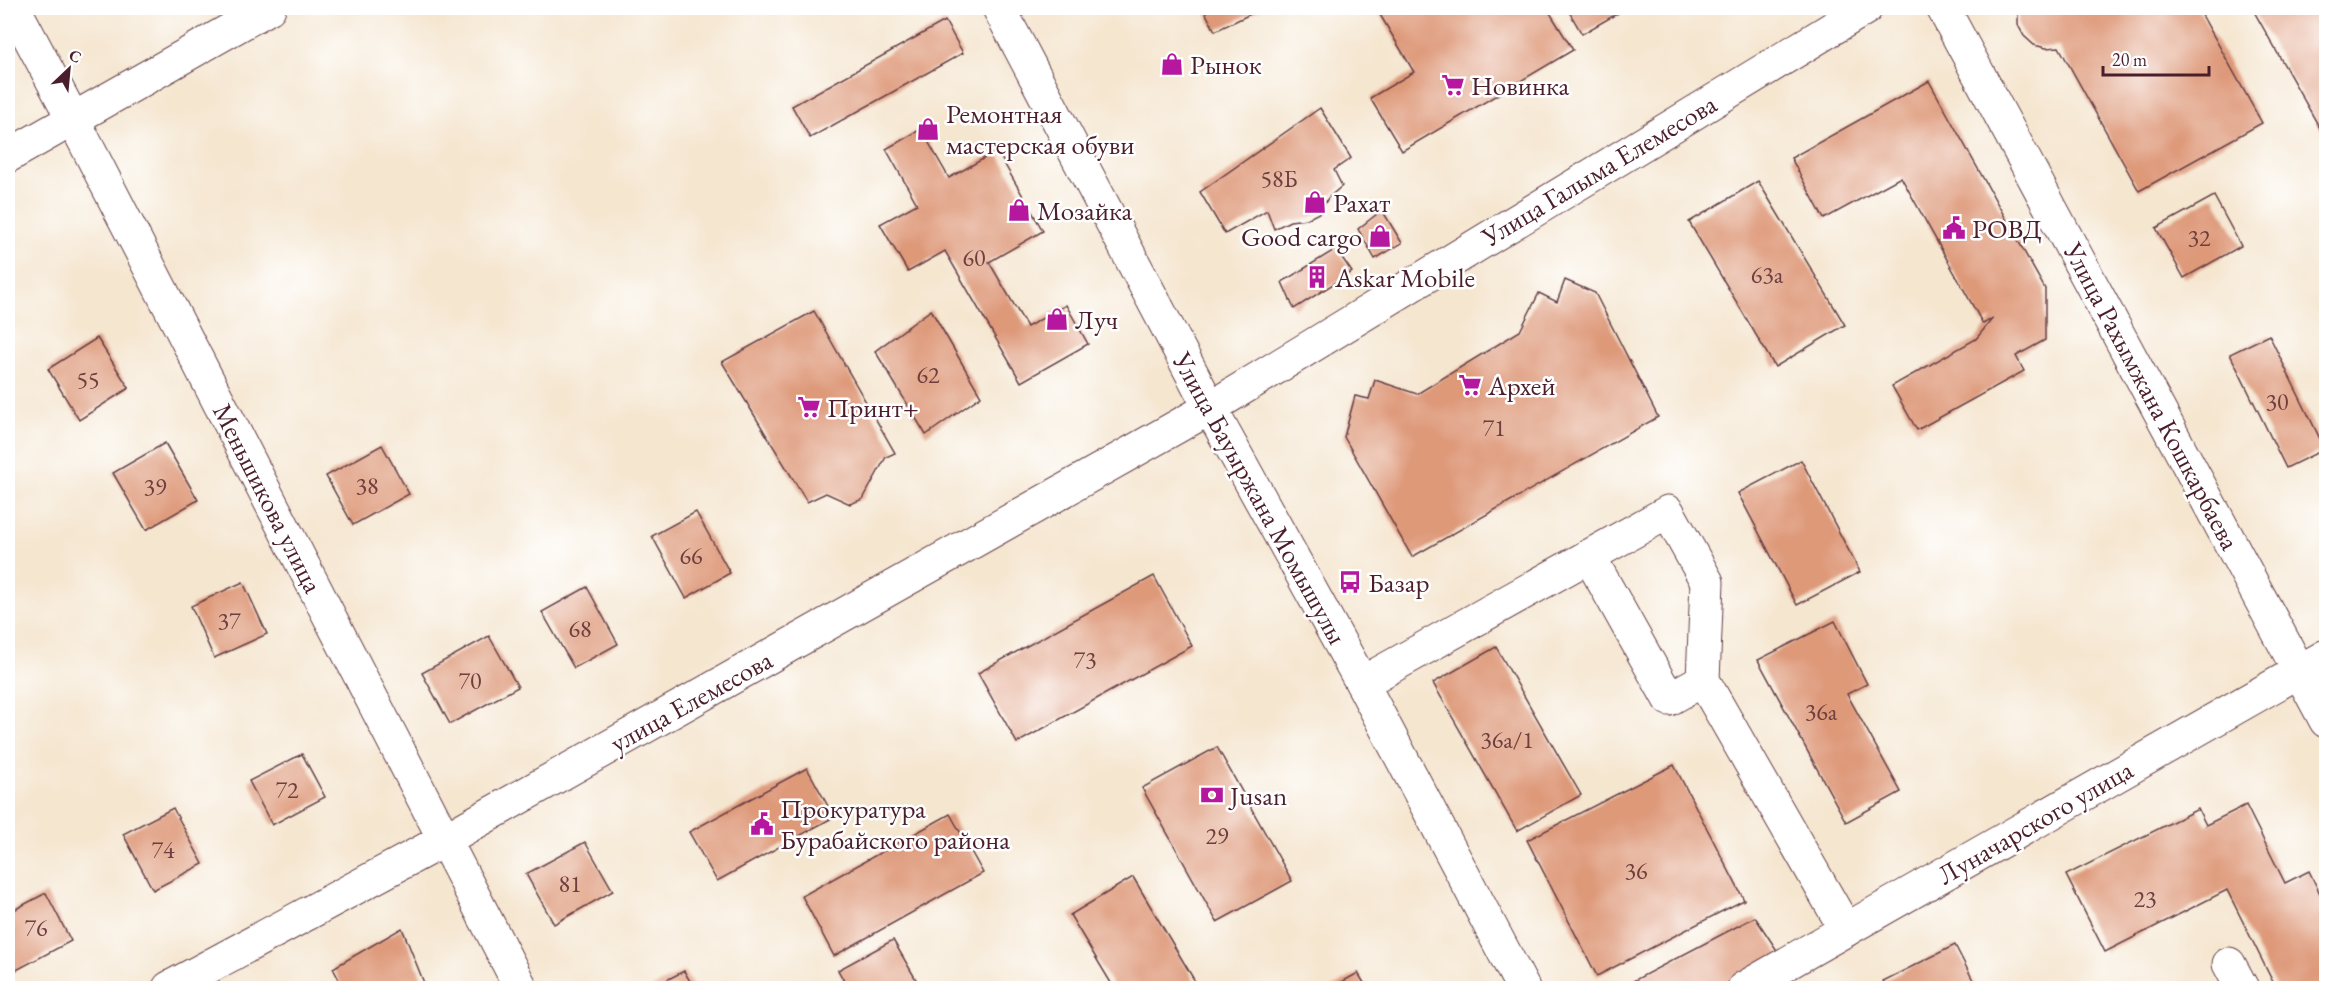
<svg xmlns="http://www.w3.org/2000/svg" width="2334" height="996" viewBox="0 0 2334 996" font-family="'EB Garamond',serif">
	<rect width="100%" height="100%" fill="#fff"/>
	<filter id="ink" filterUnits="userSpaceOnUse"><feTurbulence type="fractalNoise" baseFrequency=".0167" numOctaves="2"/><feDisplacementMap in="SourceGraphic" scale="12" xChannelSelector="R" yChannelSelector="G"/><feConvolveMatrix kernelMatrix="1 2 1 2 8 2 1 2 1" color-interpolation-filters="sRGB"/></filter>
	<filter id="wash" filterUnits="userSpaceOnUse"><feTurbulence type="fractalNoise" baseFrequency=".008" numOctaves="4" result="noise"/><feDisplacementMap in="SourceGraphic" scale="24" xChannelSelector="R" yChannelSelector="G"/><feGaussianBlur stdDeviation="1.35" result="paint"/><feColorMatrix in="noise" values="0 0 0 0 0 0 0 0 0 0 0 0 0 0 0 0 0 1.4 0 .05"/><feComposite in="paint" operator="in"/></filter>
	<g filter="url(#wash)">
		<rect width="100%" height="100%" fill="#f5e6d0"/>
		<g id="blocks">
			<g fill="#de9979">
				<path d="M 1203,8 L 1263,8 L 1215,31 Z"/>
				<path d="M 1376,8 L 1547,8 L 1573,50 L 1402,151 L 1370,98 L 1414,72 Z"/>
				<path d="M 1567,8 L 1627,8 L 1582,34 Z"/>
				<path d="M 2018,8 L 2198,8 L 2262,123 L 2139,191 L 2059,47 L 2046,48 L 2034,45 L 2024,36 L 2018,25 Z"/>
				<path d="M 2252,8 L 2326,8 L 2326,126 L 2321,130 Z"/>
				<path d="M 945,21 L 963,53 L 810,138 L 792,106 Z"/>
				<path d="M 1929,81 L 2045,289 L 2045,340 L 2016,356 L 2024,371 L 1917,430 L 1892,386 L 1976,339 L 1993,318 L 1983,324 L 1901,177 L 1824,219 L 1791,158 Z"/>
				<path d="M 1320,108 L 1351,158 L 1334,170 L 1342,186 L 1328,198 L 1319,213 L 1307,219 L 1290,221 L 1274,229 L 1267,210 L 1225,234 L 1200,192 Z"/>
				<path d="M 930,124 L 933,131 L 925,136 L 949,178 L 997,151 L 1043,231 L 989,262 L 1027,327 L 1066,305 L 1088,344 L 1021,382 L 945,251 L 908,272 L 880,224 L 917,204 L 886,149 Z"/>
				<path d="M 1758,181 L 1845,325 L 1775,367 L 1689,222 Z"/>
				<path d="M 2214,196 L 2241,246 L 2184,278 L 2156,228 Z"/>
				<path d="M 1382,210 L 1402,243 L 1375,259 L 1358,229 Z"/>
				<path d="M 1336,249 L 1352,272 L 1294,309 L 1282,282 Z"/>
				<path d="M 1565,280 L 1595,293 L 1658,417 L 1412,557 L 1344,437 L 1355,396 L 1369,399 L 1375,380 L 1417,394 L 1520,331 L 1539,293 L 1557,302 Z"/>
				<path d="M 931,310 L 981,396 L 926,435 L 875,351 Z"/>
				<path d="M 814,311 L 895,453 L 886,457 L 863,499 L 850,504 L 826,493 L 807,502 L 722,362 Z"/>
				<path d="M 2269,335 L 2325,449 L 2286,468 L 2230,354 Z"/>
				<path d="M 97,338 L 129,388 L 79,420 L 48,369 Z"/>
				<path d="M 165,443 L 198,500 L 146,530 L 113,473 Z"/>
				<path d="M 382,445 L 409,494 L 353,525 L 326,476 Z"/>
				<path d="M 1801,460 L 1860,572 L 1797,605 L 1738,493 Z"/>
				<path d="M 696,512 L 730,573 L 686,598 L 652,536 Z"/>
				<path d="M 1154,576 L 1192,646 L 1017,743 L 978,673 Z"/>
				<path d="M 243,582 L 267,634 L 214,658 L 191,606 Z"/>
				<path d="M 587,587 L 618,644 L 574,668 L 542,612 Z"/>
				<path d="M 1835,621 L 1867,684 L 1847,694 L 1901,792 L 1846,822 L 1758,660 Z"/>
				<path d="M 489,636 L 518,687 L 450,724 L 422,673 Z"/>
				<path d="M 1496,647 L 1581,795 L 1517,831 L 1433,683 Z"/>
				<path d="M 1217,747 L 1292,881 L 1217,922 L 1142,788 Z"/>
				<path d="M 302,754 L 325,797 L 272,825 L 249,781 Z"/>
				<path d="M 1674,765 L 1744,900 L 1597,976 L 1527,840 Z"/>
				<path d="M 807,768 L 834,817 L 717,881 L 689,832 Z"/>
				<path d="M 2246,805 L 2285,883 L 2309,871 L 2326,906 L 2326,988 L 2276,988 L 2227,890 L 2105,952 L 2066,875 L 2198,809 L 2206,825 Z"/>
				<path d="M 173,808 L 203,864 L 153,890 L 123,834 Z"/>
				<path d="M 950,814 L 983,873 L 834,956 L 802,896 Z"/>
				<path d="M 585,842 L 613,891 L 554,924 L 526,874 Z"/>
				<path d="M 1133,877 L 1199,988 L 1114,988 L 1070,915 Z"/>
				<path d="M 46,893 L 71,941 L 11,973 L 8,966 L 8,913 Z"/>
				<path d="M 1755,917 L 1780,955 L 1723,988 L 1633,988 L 1631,982 Z"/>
				<path d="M 402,928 L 426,988 L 343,988 L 333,968 Z"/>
				<path d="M 893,940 L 921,988 L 848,988 L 838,970 Z"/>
				<path d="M 1955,945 L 1977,988 L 1887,988 L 1883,981 Z"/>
				<path d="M 684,971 L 694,988 L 651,988 Z"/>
				<path d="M 1358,973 L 1367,988 L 1331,988 Z"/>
			</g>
		</g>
	</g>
	<g filter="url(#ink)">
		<use href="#blocks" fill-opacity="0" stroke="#643d44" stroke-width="1.5"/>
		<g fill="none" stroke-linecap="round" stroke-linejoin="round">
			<g stroke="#643d44" stroke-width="35">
				<g id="minor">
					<path d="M 14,8 L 73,119 L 521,988"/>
					<path d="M 999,8 L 1210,408 L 1362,683 L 1523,988"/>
					<path d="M 1943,8 L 2326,721"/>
					<path d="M 8,156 L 269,8"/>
					<path d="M 1589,556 L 1669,699 L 1703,680"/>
					<path d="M 1362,683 L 1668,512 L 1707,582 L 1703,680 L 1846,930"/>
					<path d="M 2229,964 L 2242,988"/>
					<path d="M 169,988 L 444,840 L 1210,408 L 1866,8"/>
					<path d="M 1744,988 L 2326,656"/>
				</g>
			</g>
			<use href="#minor" stroke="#fff" stroke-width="33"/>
		</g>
	</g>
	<defs>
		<g id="shop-bare" transform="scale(1.8)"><path d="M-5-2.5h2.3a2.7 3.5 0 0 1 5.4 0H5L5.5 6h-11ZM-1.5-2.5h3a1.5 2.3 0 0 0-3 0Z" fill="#b5179e" stroke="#fff" stroke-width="2.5" paint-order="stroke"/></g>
		<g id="supermarket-bare" transform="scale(1.8)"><path d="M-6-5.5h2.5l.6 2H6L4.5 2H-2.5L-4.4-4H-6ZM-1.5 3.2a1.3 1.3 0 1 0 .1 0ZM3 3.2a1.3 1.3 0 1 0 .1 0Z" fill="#b5179e" stroke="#fff" stroke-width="2.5" paint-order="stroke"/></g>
		<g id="civic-bare" transform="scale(1.8)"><path d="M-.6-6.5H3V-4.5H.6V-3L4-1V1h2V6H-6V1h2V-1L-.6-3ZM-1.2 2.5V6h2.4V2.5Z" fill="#b5179e" stroke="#fff" stroke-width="2.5" paint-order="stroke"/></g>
		<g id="building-bare" transform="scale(1.8)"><path d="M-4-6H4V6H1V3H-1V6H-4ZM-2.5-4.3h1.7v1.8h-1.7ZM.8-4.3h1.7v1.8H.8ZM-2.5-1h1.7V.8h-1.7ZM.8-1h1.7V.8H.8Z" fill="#b5179e" stroke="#fff" stroke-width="2.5" paint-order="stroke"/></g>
		<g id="bus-bare" transform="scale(1.8)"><path d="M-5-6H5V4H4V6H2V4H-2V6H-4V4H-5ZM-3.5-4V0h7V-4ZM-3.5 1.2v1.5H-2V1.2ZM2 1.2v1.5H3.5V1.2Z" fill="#b5179e" stroke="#fff" stroke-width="2.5" paint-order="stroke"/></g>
		<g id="bank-bare" transform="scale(1.8)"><path d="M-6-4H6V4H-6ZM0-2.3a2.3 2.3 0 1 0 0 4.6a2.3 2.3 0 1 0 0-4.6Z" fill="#b5179e" stroke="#fff" stroke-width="2.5" paint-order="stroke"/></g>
	</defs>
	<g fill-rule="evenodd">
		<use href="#shop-bare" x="1172" y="64"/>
		<use href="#supermarket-bare" x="1453" y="85"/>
		<use href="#shop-bare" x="928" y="129"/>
		<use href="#shop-bare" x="1315" y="202"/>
		<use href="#shop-bare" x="1019" y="210"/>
		<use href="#civic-bare" x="1954" y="228"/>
		<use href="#shop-bare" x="1380" y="236"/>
		<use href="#building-bare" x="1317" y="277"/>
		<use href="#shop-bare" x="1057" y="319"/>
		<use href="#supermarket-bare" x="1470" y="385"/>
		<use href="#supermarket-bare" x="809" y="407"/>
		<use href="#bus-bare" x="1350" y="582"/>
		<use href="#bank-bare" x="1212" y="795"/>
		<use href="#civic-bare" x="762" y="824"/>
	</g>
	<g text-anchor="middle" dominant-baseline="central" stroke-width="5" stroke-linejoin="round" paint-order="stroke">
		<g font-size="24" fill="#6f3e3e">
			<text x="1279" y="178">58Б</text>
			<text x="2199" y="237">32</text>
			<text x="974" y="257">60</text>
			<text x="1767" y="274">63а</text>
			<text x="928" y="374">62</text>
			<text x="88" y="379">55</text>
			<text x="2277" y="401">30</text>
			<text x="1494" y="427">71</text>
			<text x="367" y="485">38</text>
			<text x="155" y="486">39</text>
			<text x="691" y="555">66</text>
			<text x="229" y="620">37</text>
			<text x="580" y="628">68</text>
			<text x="1085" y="659">73</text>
			<text x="470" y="680">70</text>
			<text x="1821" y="711">36а</text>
			<text x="1507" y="739">36а/1</text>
			<text x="287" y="789">72</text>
			<text x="1217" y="835">29</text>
			<text x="163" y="849">74</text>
			<text x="1636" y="870">36</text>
			<text x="570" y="883">81</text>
			<text x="2145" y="898">23</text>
			<text x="36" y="927">76</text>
		</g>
		<g font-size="27" fill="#4a1f2b" stroke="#fff" text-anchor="start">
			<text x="1190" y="64">Рынок</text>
			<text x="1471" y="85">Новинка</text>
			<text x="946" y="113">Ремонтная<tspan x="946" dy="31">мастерская обуви</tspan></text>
			<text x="1333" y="202">Рахат</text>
			<text x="1037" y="210">Мозайка</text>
			<text x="1972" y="228">РОВД</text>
			<text x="1362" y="236" text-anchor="end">Good cargo</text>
			<text x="1335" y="277">Askar Mobile</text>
			<text x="1075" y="319">Луч</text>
			<text x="1488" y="385">Архей</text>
			<text x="827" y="407">Принт+</text>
			<text x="1368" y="582">Базар</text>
			<text x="1230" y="795">Jusan</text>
			<text x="780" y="808">Прокуратура<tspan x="780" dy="31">Бурабайского района</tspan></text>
		</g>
		<g font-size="27" fill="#4a1f2b" stroke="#fff">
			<text transform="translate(1599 170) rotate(-31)">Улица Галыма Елемесова</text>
			<text transform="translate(2152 396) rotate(62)">Улица Рахымжана Кошкарбаева</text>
			<text transform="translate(268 498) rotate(63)">Меньшикова улица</text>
			<text transform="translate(1260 498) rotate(61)">Улица Бауыржана Момышулы</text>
			<text transform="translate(691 701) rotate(-29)">улица Елемесова</text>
			<text transform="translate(2035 822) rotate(-30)">Луначарского улица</text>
		</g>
	</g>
	<rect width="2334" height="996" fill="none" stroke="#fff" stroke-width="30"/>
	<g transform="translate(69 69) rotate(26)" stroke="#ffffff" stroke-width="4.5" paint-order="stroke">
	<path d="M0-4.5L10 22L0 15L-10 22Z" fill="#4a1f2b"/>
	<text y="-9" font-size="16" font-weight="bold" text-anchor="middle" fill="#4a1f2b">С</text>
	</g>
	<path d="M2103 66v9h106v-9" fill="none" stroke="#4a1f2b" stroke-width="3"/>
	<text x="2112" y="66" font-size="18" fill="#4a1f2b" stroke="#ffffff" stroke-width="4.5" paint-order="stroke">20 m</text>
</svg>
